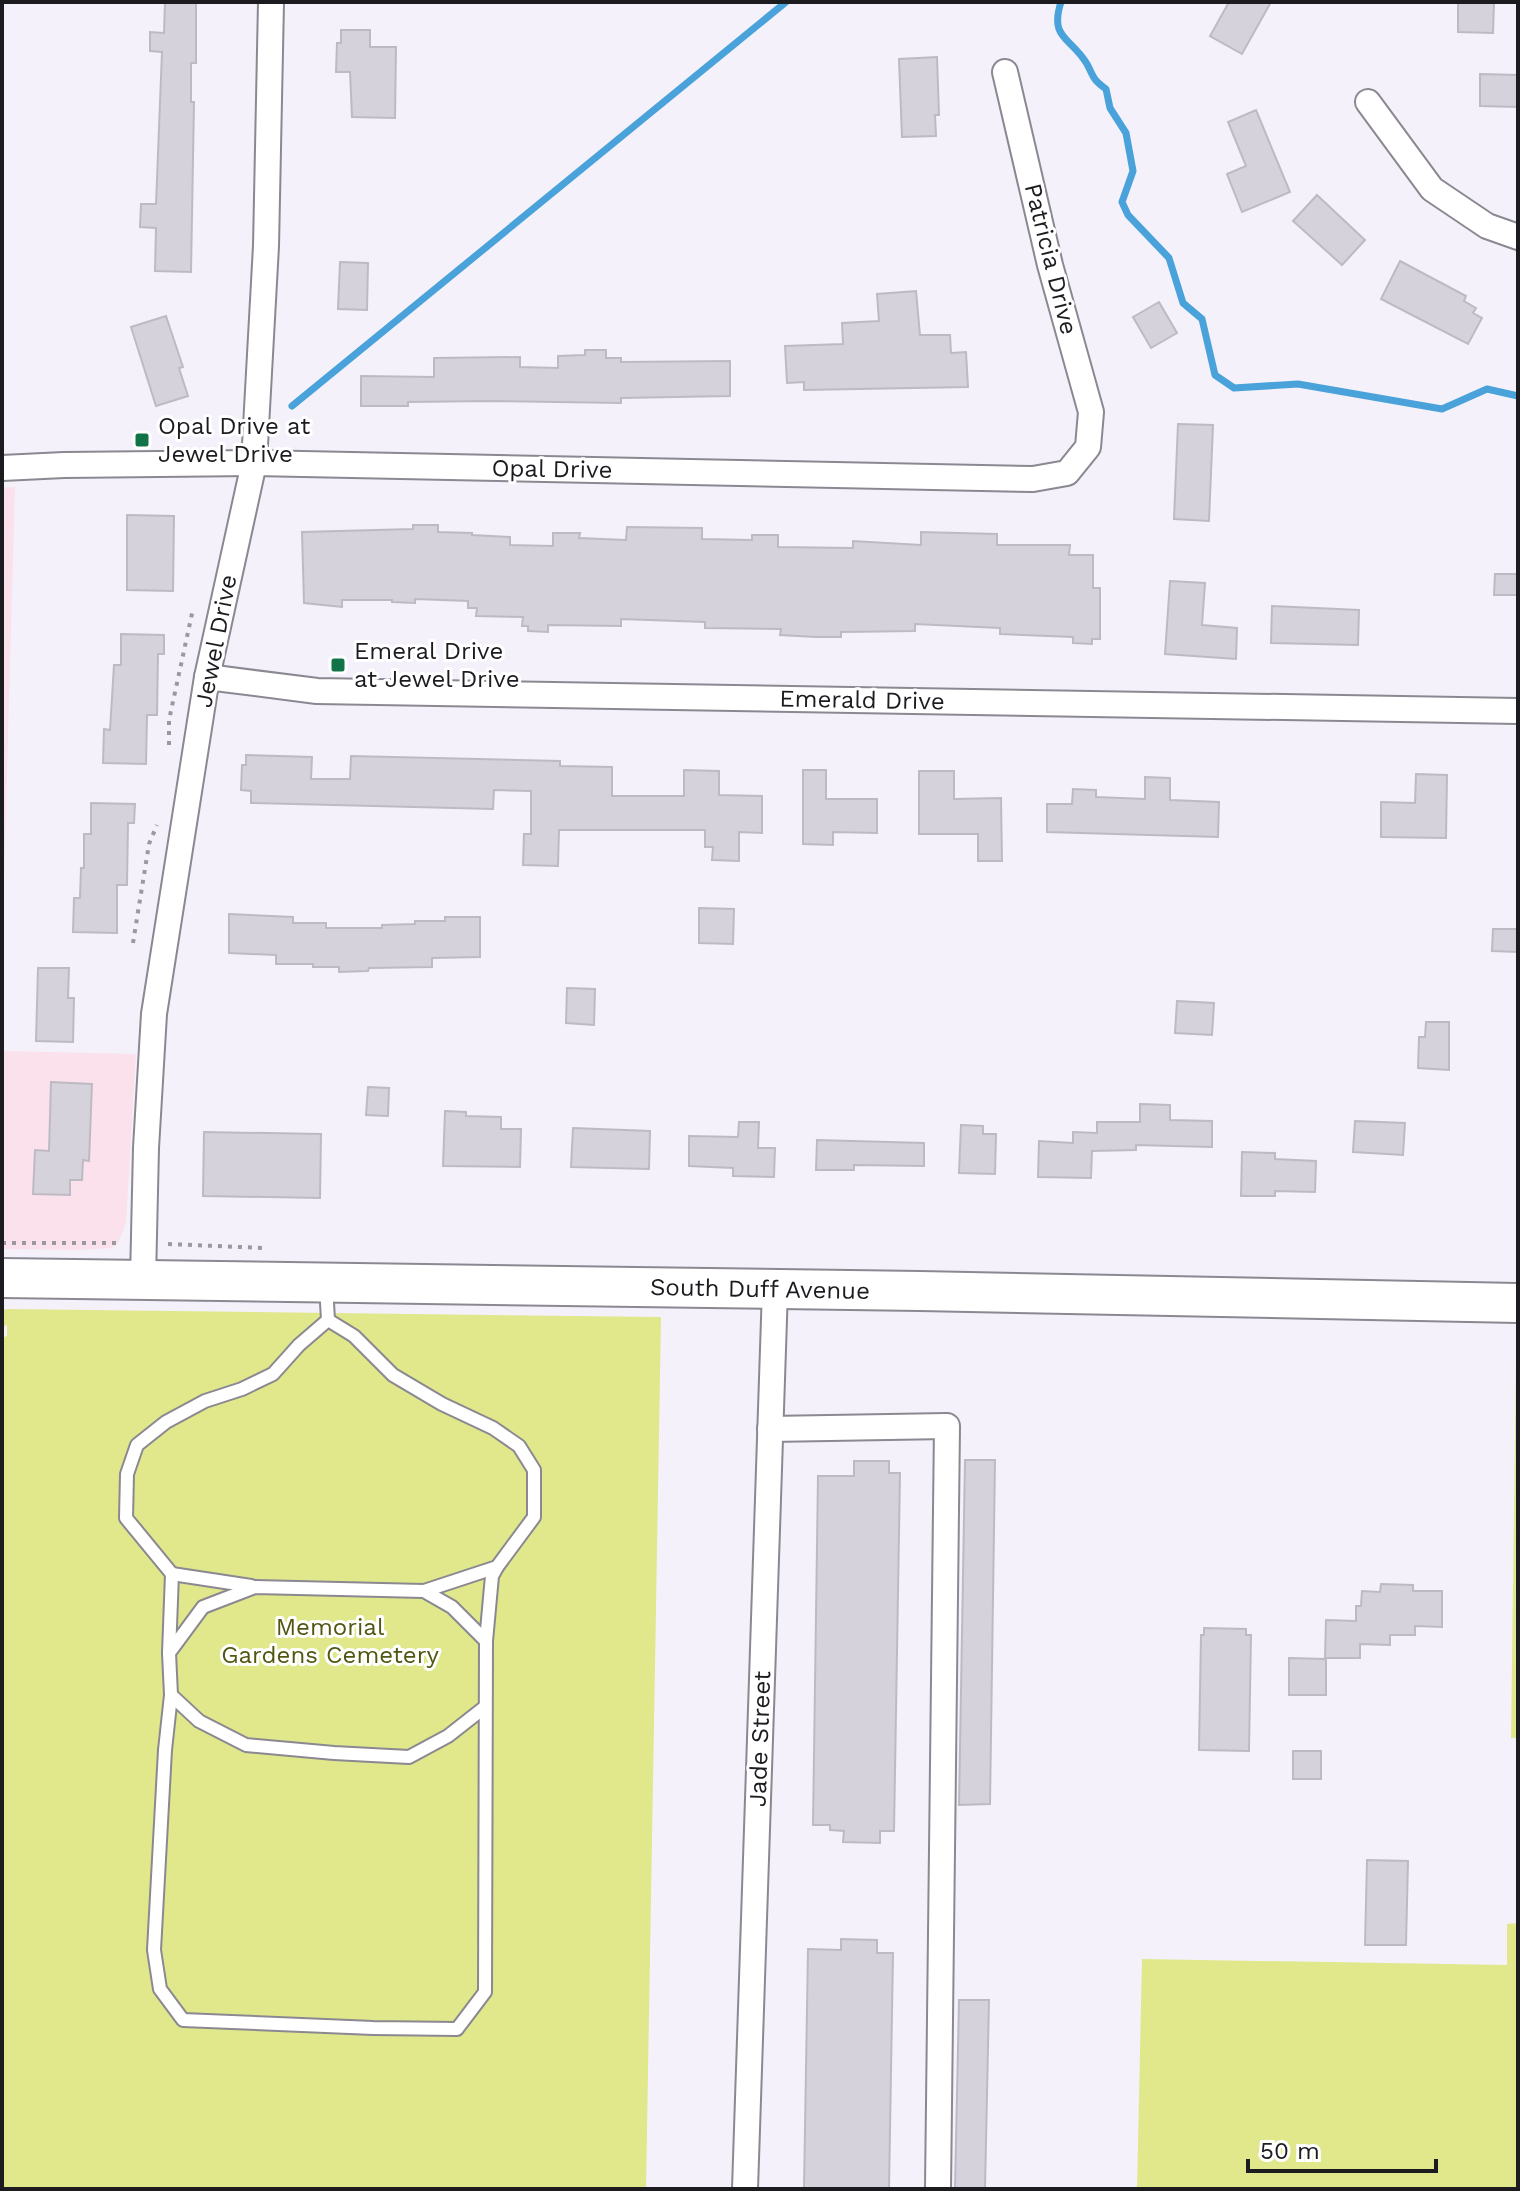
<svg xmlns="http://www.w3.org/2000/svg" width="1520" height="2191" viewBox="0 0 1520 2191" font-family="'Work Sans',sans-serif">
	<rect width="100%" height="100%" fill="#f4f1fb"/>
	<g fill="#fae1eb">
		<path d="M 15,487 L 2,951 L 2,488 Z"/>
		<path d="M 2,1051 L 136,1054 L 126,1223 L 118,1243 L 112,1248 L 80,1250 L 2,1249 Z"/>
	</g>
	<g fill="#e0e88b">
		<path d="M 8,1309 L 661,1317 L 646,2189 L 2,2189 L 2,1338 L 7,1336 L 7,1325 L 2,1327 L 2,1310 Z"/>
		<path d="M 1516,1362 L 1518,1362 L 1518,1738 L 1511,1738 Z"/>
		<path d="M 1518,1923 L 1518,2189 L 1137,2189 L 1142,1959 L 1507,1965 L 1507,1924 Z"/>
	</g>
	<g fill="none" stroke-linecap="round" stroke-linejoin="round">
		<g stroke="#49a2d9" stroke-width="7">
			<path d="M 1061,2 C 1049,39 1071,37 1087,64 C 1094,77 1092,79 1106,89 L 1110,108 L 1126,133 L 1133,171 L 1122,202 L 1128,215 L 1169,258 L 1183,303 L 1202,319 L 1215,375 L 1234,388 L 1298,384 L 1442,409 L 1487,389 L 1518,396"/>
			<path d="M 292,406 L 786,2"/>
		</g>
	</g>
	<g fill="#d5d2db" stroke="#bebac4" stroke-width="2">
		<path d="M 165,2 L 196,2 L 196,63 L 191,63 L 191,102 L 194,102 L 191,272 L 155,271 L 156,228 L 140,227 L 141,204 L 156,204 L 162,52 L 150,51 L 150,32 L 164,33 Z"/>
		<path d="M 1229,2 L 1271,2 L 1242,54 L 1210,36 Z"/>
		<path d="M 1458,2 L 1494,2 L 1493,33 L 1458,32 Z"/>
		<path d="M 341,30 L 370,30 L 370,47 L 396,47 L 395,118 L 352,117 L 350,72 L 336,72 L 337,43 L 341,43 Z"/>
		<path d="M 937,57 L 939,115 L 935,115 L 936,136 L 902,137 L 899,59 Z"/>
		<path d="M 1480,74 L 1518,75 L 1518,107 L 1480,106 Z"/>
		<path d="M 1256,110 L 1290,192 L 1242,212 L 1227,174 L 1246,166 L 1228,122 Z"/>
		<path d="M 1317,195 L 1365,240 L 1342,265 L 1293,221 Z"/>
		<path d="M 1400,261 L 1466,296 L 1464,301 L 1476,308 L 1473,313 L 1482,318 L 1468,344 L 1381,299 Z"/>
		<path d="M 340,262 L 368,263 L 367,310 L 338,309 Z"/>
		<path d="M 916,291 L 920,335 L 950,335 L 951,353 L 966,352 L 968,387 L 804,390 L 804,382 L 787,383 L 785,346 L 843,344 L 842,323 L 879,321 L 877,294 Z"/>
		<path d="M 1159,302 L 1177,333 L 1151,348 L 1133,317 Z"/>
		<path d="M 166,316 L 183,367 L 179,368 L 188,396 L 156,406 L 131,327 Z"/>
		<path d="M 585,350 L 606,350 L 606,358 L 621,358 L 621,362 L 730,361 L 730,396 L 621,398 L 621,403 L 489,401 L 408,402 L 408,406 L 361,406 L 361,376 L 434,377 L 434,358 L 520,357 L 520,367 L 558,368 L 558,356 L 585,355 Z"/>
		<path d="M 1178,424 L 1213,425 L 1209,521 L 1174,519 Z"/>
		<path d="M 127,515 L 174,516 L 173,591 L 127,590 Z"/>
		<path d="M 413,525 L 438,525 L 438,532 L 472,533 L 472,535 L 510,537 L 510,545 L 553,546 L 553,533 L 580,533 L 579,538 L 626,540 L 627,527 L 702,528 L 702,539 L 752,540 L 752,535 L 778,535 L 778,547 L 853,548 L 853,541 L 921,545 L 921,532 L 997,534 L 997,545 L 1070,545 L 1069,555 L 1093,555 L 1093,588 L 1100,588 L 1100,639 L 1092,639 L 1092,644 L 1073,643 L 1073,637 L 1000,634 L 1000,628 L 915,624 L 915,631 L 841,632 L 841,637 L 816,637 L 780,635 L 781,629 L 705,628 L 705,622 L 621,619 L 621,626 L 548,625 L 548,632 L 528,631 L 528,626 L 522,626 L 523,617 L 476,616 L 477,608 L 468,608 L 468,601 L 415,599 L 415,603 L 392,602 L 392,600 L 342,600 L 342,607 L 304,603 L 302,532 L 413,529 Z"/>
		<path d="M 1495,574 L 1518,574 L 1518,595 L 1494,595 Z"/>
		<path d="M 1170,581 L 1205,583 L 1202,625 L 1237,628 L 1236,659 L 1165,654 Z"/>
		<path d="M 1272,606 L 1359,610 L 1358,645 L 1271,643 Z"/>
		<path d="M 121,634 L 164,635 L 164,654 L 158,654 L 157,715 L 147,715 L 146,764 L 103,763 L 104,729 L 110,730 L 114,665 L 121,665 Z"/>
		<path d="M 246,755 L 312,757 L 311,779 L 350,779 L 351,756 L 560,761 L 560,766 L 612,767 L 612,796 L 684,796 L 684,770 L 719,771 L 719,795 L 762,796 L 762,833 L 739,832 L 739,861 L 712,860 L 713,847 L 705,847 L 705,830 L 559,830 L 558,866 L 523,865 L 524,834 L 531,834 L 531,791 L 494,790 L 493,809 L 251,803 L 251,791 L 241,790 L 242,765 L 246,765 Z"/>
		<path d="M 803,770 L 826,770 L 826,799 L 877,799 L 877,833 L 833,832 L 833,845 L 803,844 Z"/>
		<path d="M 919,771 L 954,771 L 954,799 L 1001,798 L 1002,861 L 978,861 L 978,834 L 919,834 Z"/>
		<path d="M 1416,774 L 1447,775 L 1446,838 L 1381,837 L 1381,802 L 1415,803 Z"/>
		<path d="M 1145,777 L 1170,778 L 1170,800 L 1219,802 L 1218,837 L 1047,832 L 1047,804 L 1072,804 L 1073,789 L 1096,790 L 1096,797 L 1145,799 Z"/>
		<path d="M 91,803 L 135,804 L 134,823 L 128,823 L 127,885 L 117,885 L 117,933 L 73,932 L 74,898 L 80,898 L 81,868 L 84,868 L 84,834 L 91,834 Z"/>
		<path d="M 699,908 L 734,909 L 733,944 L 699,943 Z"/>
		<path d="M 229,914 L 293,917 L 293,923 L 326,923 L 326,928 L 382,928 L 382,925 L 415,924 L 415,921 L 445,921 L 445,917 L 480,917 L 480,957 L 432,958 L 432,967 L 369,968 L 368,971 L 339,972 L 339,967 L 313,967 L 313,964 L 276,964 L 276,955 L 229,953 Z"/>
		<path d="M 1493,929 L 1518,929 L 1518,952 L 1492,951 Z"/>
		<path d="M 38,968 L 69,968 L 68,998 L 74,998 L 73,1042 L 36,1041 Z"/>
		<path d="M 567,988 L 595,989 L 594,1025 L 566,1023 Z"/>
		<path d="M 1177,1001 L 1214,1003 L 1212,1035 L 1175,1033 Z"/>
		<path d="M 1426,1022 L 1449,1022 L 1449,1070 L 1418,1068 L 1419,1037 L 1425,1037 Z"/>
		<path d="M 51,1082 L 92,1084 L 89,1161 L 83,1160 L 82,1180 L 70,1180 L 70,1195 L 33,1194 L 35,1150 L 49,1151 Z"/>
		<path d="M 368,1087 L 389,1088 L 388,1116 L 366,1115 Z"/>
		<path d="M 1140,1104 L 1170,1105 L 1170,1120 L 1212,1121 L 1212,1147 L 1136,1145 L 1136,1150 L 1092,1151 L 1091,1178 L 1038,1177 L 1039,1141 L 1073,1143 L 1073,1132 L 1097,1133 L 1097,1122 L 1140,1122 Z"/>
		<path d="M 445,1111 L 466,1112 L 466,1116 L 501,1117 L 501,1129 L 521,1129 L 520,1167 L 443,1166 Z"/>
		<path d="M 1355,1121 L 1405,1123 L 1403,1155 L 1353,1152 Z"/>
		<path d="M 739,1122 L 759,1122 L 758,1148 L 775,1148 L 774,1177 L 733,1176 L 733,1168 L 689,1166 L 689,1136 L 738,1137 Z"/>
		<path d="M 961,1125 L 983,1126 L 983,1134 L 996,1134 L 995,1174 L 959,1173 Z"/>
		<path d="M 573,1128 L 650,1131 L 649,1169 L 571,1167 Z"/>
		<path d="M 204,1132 L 321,1134 L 320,1198 L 203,1196 Z"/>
		<path d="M 817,1140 L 924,1143 L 924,1166 L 854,1165 L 854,1170 L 816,1170 Z"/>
		<path d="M 1242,1152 L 1275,1153 L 1275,1159 L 1316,1161 L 1315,1192 L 1275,1191 L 1275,1196 L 1241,1196 Z"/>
		<path d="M 965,1460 L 995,1460 L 990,1804 L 959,1805 Z"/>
		<path d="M 854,1461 L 889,1461 L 889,1473 L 900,1473 L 894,1831 L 880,1831 L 880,1843 L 843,1842 L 844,1831 L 830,1830 L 830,1825 L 813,1825 L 818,1476 L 854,1476 Z"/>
		<path d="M 1381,1584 L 1413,1585 L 1413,1591 L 1442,1591 L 1442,1627 L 1415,1626 L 1415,1635 L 1390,1635 L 1390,1645 L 1360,1644 L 1360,1658 L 1325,1658 L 1326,1620 L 1356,1621 L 1356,1606 L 1361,1606 L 1362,1591 L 1380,1592 Z"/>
		<path d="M 1204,1628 L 1246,1629 L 1246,1635 L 1251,1635 L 1249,1751 L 1199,1750 L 1201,1635 L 1204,1635 Z"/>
		<path d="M 1289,1658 L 1326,1659 L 1326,1695 L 1289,1695 Z"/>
		<rect x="1293" y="1751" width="28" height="28"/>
		<path d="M 1367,1860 L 1408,1861 L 1406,1945 L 1365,1945 Z"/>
		<path d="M 841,1939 L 877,1940 L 877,1953 L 893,1953 L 889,2189 L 804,2189 L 808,1949 L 841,1950 Z"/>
		<path d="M 959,2000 L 989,2000 L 985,2189 L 955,2189 Z"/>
	</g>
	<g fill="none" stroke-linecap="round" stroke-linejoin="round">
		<g stroke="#8b8891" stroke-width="16">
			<g id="service">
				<path d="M 326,1285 L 328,1320 L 354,1336 L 393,1375 L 442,1404 L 493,1428 L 519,1446 L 534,1470 L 534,1517 L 497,1567 L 424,1591"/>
				<path d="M 172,1574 L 251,1586"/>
				<path d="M 255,1587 L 424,1591 L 452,1607 L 486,1641 L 485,1992 L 457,2029 L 373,2028 L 183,2020 L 160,1989 L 154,1950 L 165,1750 L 171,1695 L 169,1653 L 203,1607 Z"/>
				<path d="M 486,1641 L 492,1576 L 497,1567"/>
				<path d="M 169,1653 L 172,1574 L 126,1518 L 127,1474 L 137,1445 L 166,1422 L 205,1401 L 242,1389 L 273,1374 L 299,1345 L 328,1320"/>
				<path d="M 171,1695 L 199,1721 L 246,1745 L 334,1753 L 409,1757 L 448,1736 L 485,1707"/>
			</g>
		</g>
		<g stroke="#8b8891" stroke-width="28">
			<g id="minor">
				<path d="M 1368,102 L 1432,189 L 1487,226 L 1518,237"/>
				<path d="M 2,468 L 64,465 L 254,463 L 1033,479 L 1067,473 L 1088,447 L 1091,412 L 1050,265 L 1005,72"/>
				<path d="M 207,677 L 317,691 L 1518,711"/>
				<path d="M 143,1279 L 146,1148 L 154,1014 L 207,677 L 254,463 L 266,246 L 271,2"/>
				<path d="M 770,1429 L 947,1426 L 938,2189"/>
				<path d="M 745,2189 L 775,1289"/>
			</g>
		</g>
		<g stroke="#8b8891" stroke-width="42">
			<path id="primary" d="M 2,1278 L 920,1291 L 1518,1303"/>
		</g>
		<g stroke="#9b98a0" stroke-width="4" stroke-dasharray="4 6" stroke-linecap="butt">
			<path d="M 169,745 L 169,720 L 193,609"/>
			<path d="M 133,943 L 149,844 L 157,825"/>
			<path d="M 2,1243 L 120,1243"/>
			<path d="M 168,1244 L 264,1248"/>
		</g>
		<use href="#service" stroke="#fff" stroke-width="12"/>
		<use href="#minor" stroke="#fff" stroke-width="24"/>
		<use href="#primary" stroke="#fff" stroke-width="38"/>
	</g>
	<g fill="#137348" stroke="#fff" stroke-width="3">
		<rect x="134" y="432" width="16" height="16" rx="4"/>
		<rect x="330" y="657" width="16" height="16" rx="4"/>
	</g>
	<g text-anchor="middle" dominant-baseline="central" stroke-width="6" stroke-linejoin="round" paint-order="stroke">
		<g font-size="24" fill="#1c1b1f" stroke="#fff">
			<text transform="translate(1051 259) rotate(76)">Patricia Drive</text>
			<text transform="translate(552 469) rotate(1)">Opal Drive</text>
			<text transform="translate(216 641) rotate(-79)">Jewel Drive</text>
			<text transform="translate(862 700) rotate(1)">Emerald Drive</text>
			<text transform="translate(760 1289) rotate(1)">South Duff Avenue</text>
			<text transform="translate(760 1739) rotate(-88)">Jade Street</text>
		</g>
		<g font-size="24" fill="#1c1b1f" stroke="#fff" text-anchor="start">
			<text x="158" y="426">Opal Drive at<tspan x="158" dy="28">Jewel Drive</tspan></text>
			<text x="354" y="651">Emeral Drive<tspan x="354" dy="28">at Jewel Drive</tspan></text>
		</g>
		<g font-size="24" fill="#525611" stroke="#fff">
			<text x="330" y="1627">Memorial<tspan x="330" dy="28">Gardens Cemetery</tspan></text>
		</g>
	</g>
	<rect width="1520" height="2191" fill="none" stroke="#1c1b1f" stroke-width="8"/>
	<path d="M1248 2159v12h188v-12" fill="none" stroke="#1c1b1f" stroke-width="4"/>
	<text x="1260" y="2159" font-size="24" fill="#1c1b1f" stroke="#ffffff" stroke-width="6" paint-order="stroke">50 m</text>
</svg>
